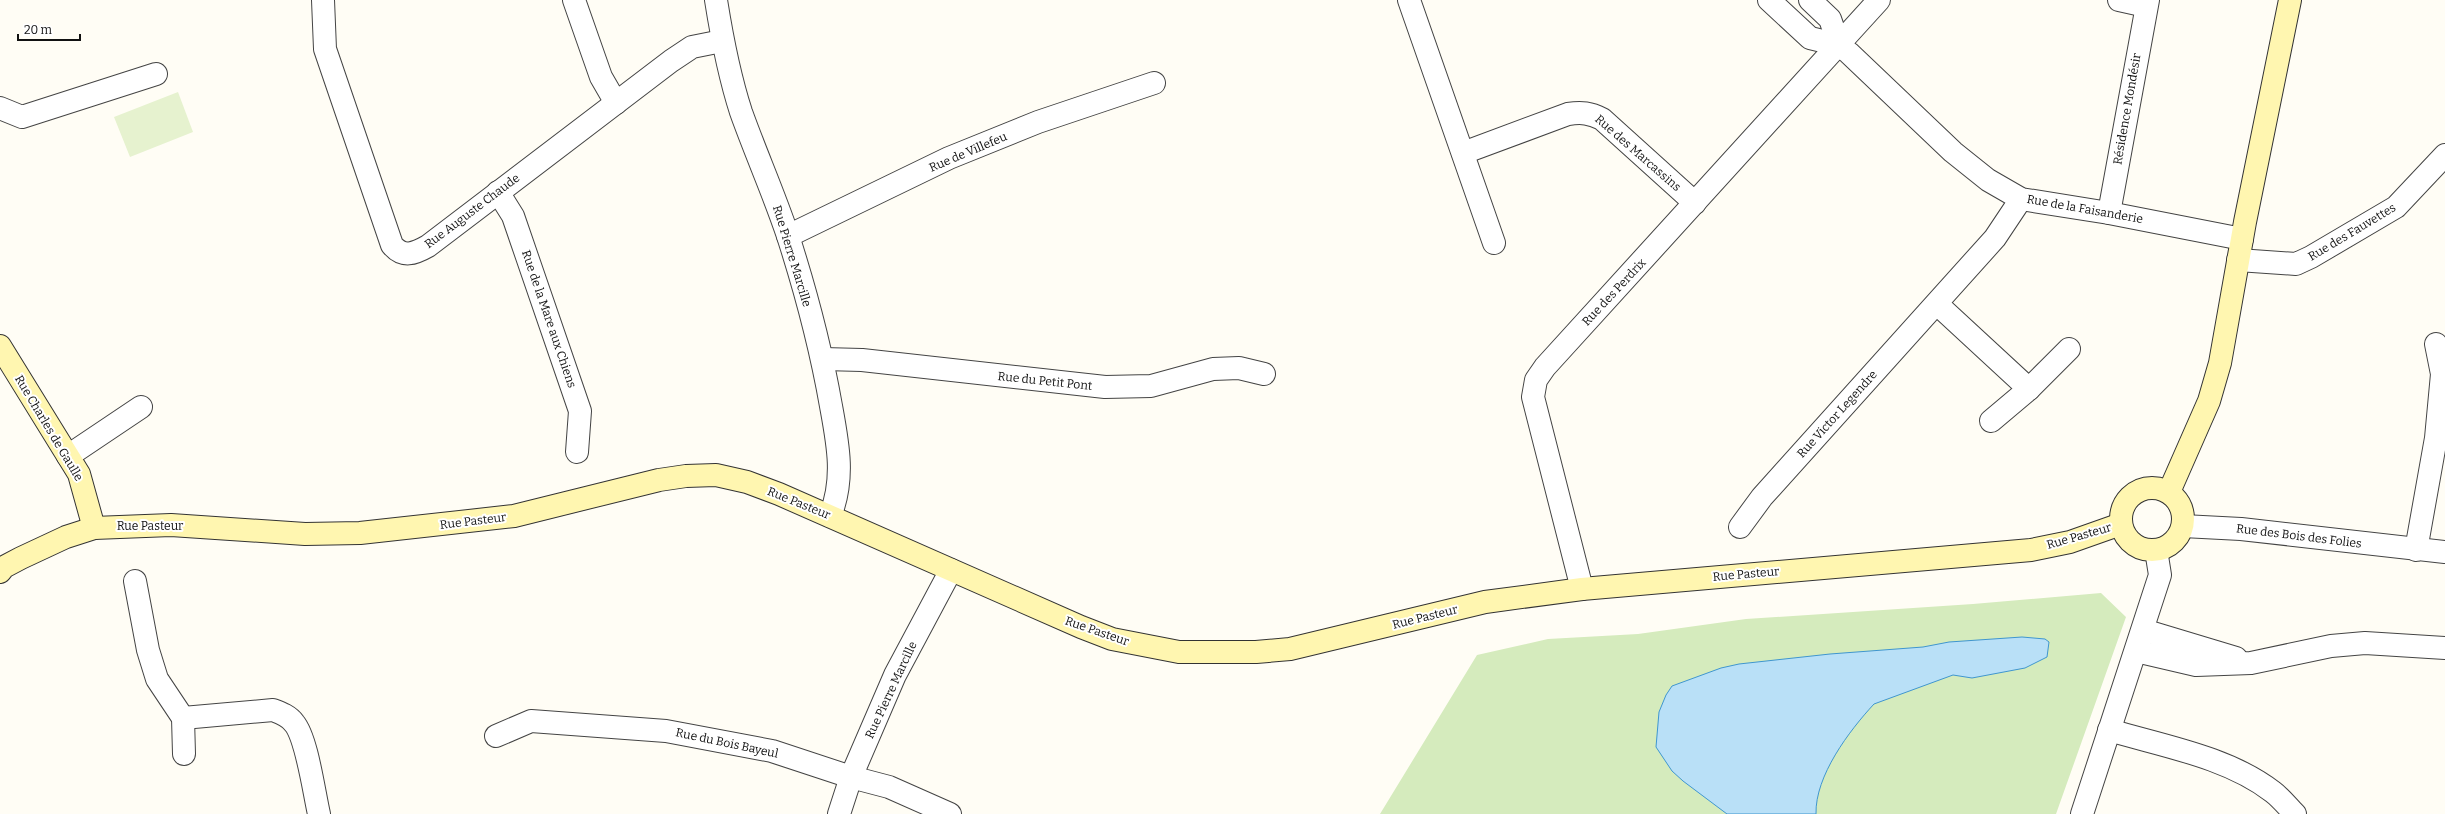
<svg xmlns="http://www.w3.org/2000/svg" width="2445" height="814" viewBox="0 0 2445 814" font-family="Bitter,serif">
	<rect width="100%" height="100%" fill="#fffdf5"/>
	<path fill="#d5ebbd" d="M 2101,593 L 2126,617 L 2056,814 L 1380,814 L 1477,655 L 1548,639 L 1638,634 L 1746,619 L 1973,604 Z"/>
	<path fill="#e6f2cf" d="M 178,92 L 193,132 L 130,157 L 114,117 Z"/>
	<path fill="#b9e0f7" stroke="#3f96cf" d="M 2022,637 L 2045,639 L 2049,642 L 2047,657 L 2025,668 L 1972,678 L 1953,675 L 1874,704 C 1849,731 1815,776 1816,814 L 1727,814 L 1683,781 L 1672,771 L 1656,747 L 1659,712 L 1666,695 L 1672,686 L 1721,668 L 1739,664 L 1830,654 L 1923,647 L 1949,642 Z"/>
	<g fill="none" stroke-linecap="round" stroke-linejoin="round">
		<g stroke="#444" stroke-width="24">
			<g id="street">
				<path d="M 323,0 L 325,49 L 392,245 C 403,258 414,254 428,246 L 671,61 L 692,47 L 722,41"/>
				<path d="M 574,0 L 601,77 L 616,103"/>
				<path d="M 716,0 C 722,38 729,75 741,112 C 756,154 774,194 788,236 C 806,292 821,349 831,406 C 838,444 845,479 830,516"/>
				<path d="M 1409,0 L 1494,243"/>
				<path d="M 1769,0 L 1810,38 L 1839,45 L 1849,53 L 1953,152 L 1988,180 L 2021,199 L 2109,213 L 2242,239"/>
				<path d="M 1810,0 L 1830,19 L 1839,45"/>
				<path d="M 2119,0 L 2146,6"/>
				<path d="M 0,108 L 22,117 L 156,74"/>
				<path d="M 1463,153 L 1568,114 C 1582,112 1590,113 1602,119 L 1695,203"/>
				<path d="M 498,192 L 513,216 L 580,411 L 577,452"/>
				<path d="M 2109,213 L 2148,0"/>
				<path d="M 788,236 L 949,158 L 1038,122 L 1154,83"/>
				<path d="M 2238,260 L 2296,264 L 2311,257 L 2396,207 L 2445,155"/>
				<path d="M 1937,304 L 2029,389"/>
				<path d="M 823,359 L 862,360 L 1105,387 L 1151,386 L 1213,369 L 1239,368 L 1264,374"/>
				<path d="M 1991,421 L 2029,389 L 2069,349"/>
				<path d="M 68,456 L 141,407"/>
				<path d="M 2183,526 L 2241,529 L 2445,552"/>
				<path d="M 1740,527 L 1762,497 L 1995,238 L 2021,199"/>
				<path d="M 2416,550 L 2436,438 L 2442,374 L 2436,344"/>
				<path d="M 135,581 L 148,650 L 157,679 L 183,718 L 184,754"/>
				<path d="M 1582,589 L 1533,397 L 1536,380 L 1545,367 L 1879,0"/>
				<path d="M 2143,630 L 2236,658"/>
				<path d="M 2136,651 L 2196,665 L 2251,663 L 2331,646 L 2365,643 L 2445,648"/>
				<path d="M 183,718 L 273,710 C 281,713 289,716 294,723 C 307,738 314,793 319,814"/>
				<path d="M 2109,730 C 2163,746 2228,757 2273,792 C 2281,798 2288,807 2295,814"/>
				<path d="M 496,736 L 531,721 L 666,731 L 772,751 L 851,777 L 889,787 L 950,814"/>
				<path d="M 839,814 L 851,777 L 895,675 L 951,570"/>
				<path d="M 2082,814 L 2160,575 L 2156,550"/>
			</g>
		</g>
		<g stroke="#333" stroke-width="24">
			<g id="secondary">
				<path d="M 0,346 L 79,474 L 94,528"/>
				<circle cx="2152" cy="519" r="31"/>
				<path d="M 2169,492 L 2209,401 L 2220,363 L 2245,222 L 2290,0"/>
				<path d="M 0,572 L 4,567 L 21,558 L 66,537 L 94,528 L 171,525 L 305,534 L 360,533 L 514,516 L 659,480 L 686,476 L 716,475 L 747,482 L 779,494 L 1081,627 L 1112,639 L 1179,652 L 1256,652 L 1290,649 L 1485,602 L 1582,589 L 2031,550 L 2070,542 L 2121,524"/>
			</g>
		</g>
		<use href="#street" stroke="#fff" stroke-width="22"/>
		<use href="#secondary" stroke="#fff6b0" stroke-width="22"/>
	</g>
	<g text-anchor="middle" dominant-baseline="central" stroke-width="4" stroke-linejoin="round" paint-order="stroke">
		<g font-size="12" fill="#111" stroke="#fff">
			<text transform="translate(2127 109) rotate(-80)">Résidence Mondésir</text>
			<text transform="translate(968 152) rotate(-23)">Rue de Villefeu</text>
			<text transform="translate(1638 153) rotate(41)">Rue des Marcassins</text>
			<text transform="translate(2085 209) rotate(10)">Rue de la Faisanderie</text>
			<text transform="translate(472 211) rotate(-37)">Rue Auguste Chaude</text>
			<text transform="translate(2352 232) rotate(-31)">Rue des Fauvettes</text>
			<text transform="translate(792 256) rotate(73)">Rue Pierre Marcille</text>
			<text transform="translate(1614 292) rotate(-47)">Rue des Perdrix</text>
			<text transform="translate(549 319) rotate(71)">Rue de la Mare aux Chiens</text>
			<text transform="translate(1045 381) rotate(6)">Rue du Petit Pont</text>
			<text transform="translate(1837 414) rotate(-48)">Rue Victor Legendre</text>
			<text transform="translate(49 428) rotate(59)">Rue Charles de Gaulle</text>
			<text transform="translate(799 503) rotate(22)">Rue Pasteur</text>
			<text transform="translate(473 521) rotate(-7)">Rue Pasteur</text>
			<text x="150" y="526">Rue Pasteur</text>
			<text transform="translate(2079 536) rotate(-16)">Rue Pasteur</text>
			<text transform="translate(2299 536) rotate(7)">Rue des Bois des Folies</text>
			<text transform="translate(1746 574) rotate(-5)">Rue Pasteur</text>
			<text transform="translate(1425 617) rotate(-14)">Rue Pasteur</text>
			<text transform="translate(1097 631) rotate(19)">Rue Pasteur</text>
			<text transform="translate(891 690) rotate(-65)">Rue Pierre Marcille</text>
			<text transform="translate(727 743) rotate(12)">Rue du Bois Bayeul</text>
		</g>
	</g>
	<path d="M18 34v6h62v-6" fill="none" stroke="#111111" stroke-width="2"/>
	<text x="24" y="34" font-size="12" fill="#111111" stroke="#ffffff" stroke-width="3" paint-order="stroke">20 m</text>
</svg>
